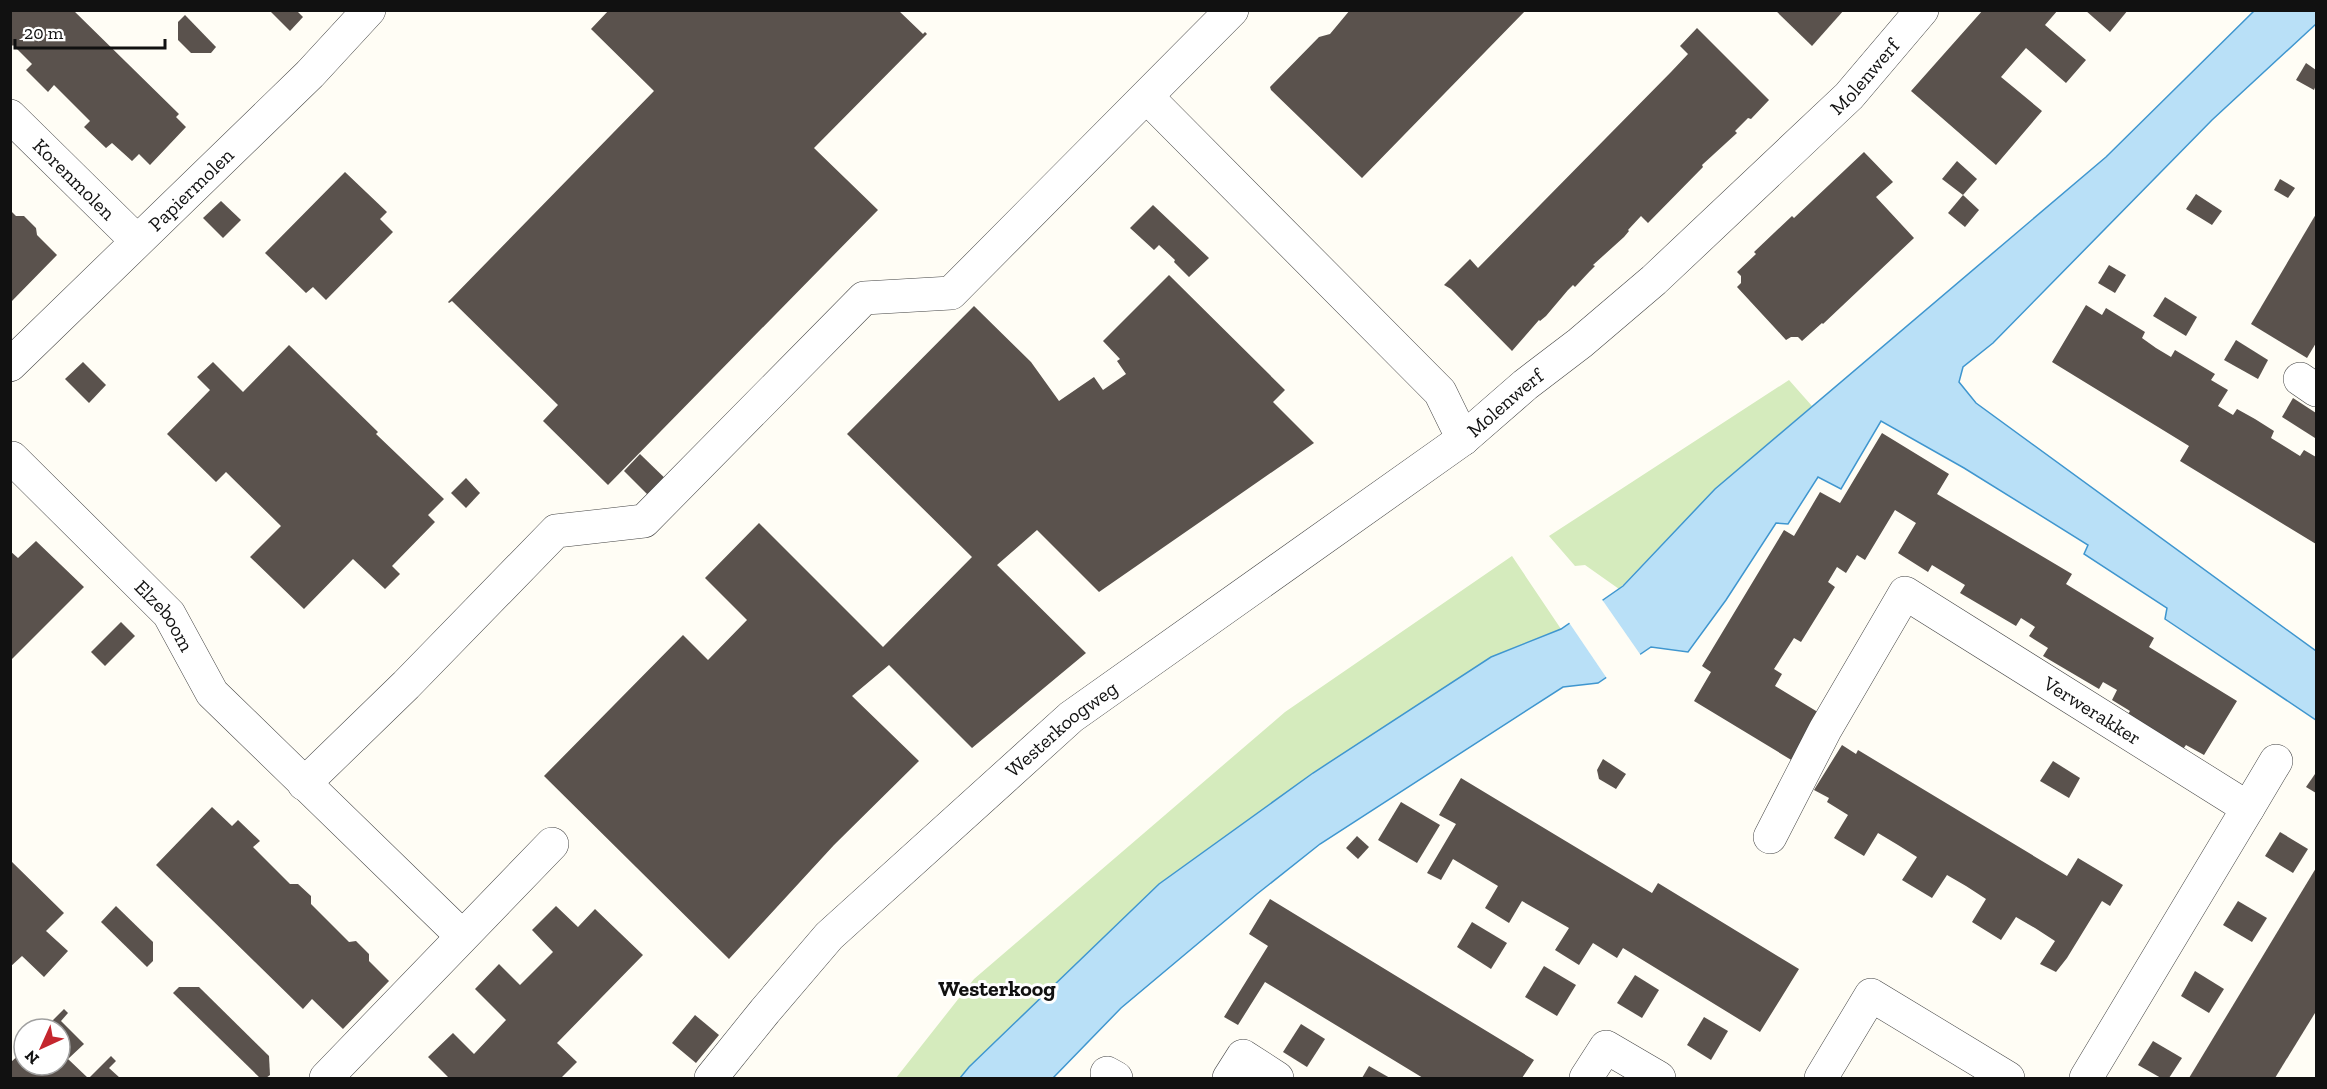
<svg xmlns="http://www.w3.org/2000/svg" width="2327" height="1089" viewBox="0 0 2327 1089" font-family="'Zilla Slab',serif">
	<rect width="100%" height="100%" fill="#fffdf5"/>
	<g fill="#d5ebbd">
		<path d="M 1789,380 L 1812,406 L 1715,489 L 1619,589 L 1585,565 L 1575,566 L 1549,536 Z"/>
		<path d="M 1512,556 L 1561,629 L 1491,657 L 1313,773 L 1159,884 L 969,1067 L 960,1078 L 896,1078 L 974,979 L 1285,712 Z"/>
	</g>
	<path fill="#b9e0f7" stroke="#3f96cf" stroke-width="1.5" d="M 2254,11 L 2316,11 L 2316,24 L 2212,120 L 1993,343 L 1963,367 L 1959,382 L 1976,403 L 2316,651 L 2316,720 L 2165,619 L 2167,608 L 2084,554 L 2088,545 L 1964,468 L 1881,421 L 1841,489 L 1818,477 L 1788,524 L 1776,523 L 1726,600 L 1688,652 L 1651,647 L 1598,683 L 1563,687 L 1320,844 L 1257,894 L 1121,1008 L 1053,1078 L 960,1078 L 969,1067 L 1159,884 L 1313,773 L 1491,657 L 1561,629 L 1623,586 L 1715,489 L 2106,157 Z"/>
	<path fill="#fffdf5" d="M 1601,598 L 1642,657 L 1608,680 L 1568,621 Z"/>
	<g fill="#5a524d">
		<path d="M 10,10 L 73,10 L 179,114 L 176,117 L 186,127 L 150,165 L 139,154 L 132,161 L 112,143 L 106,148 L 84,127 L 90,121 L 54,85 L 48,92 L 26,70 L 32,64 L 13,45 L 10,48 Z"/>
		<path d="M 269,10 L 296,10 L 303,17 L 290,31 Z"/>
		<path d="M 609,10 L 898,10 L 923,34 L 925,32 L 927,34 L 814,148 L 878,210 L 608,485 L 543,421 L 558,405 L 452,301 L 449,303 L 448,302 L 654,91 L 591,29 Z"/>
		<path d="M 1350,10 L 1526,10 L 1362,178 L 1271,90 L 1270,87 L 1319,37 L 1330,34 Z"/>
		<path d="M 1775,10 L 1844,10 L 1812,46 Z"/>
		<path d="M 1983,10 L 2058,10 L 2045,25 L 2086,60 L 2066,83 L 2026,48 L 2001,77 L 2042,111 L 1996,165 L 1911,91 Z"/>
		<path d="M 2085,10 L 2128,10 L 2110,32 Z"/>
		<path d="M 185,15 L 216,47 L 211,53 L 191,53 L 178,40 L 178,22 Z"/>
		<path d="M 1697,28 L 1769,100 L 1751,119 L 1748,118 L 1735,131 L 1737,133 L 1702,165 L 1703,167 L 1648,223 L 1641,216 L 1628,230 L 1629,231 L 1624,237 L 1593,265 L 1595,266 L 1590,271 L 1575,287 L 1573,285 L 1568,290 L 1546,316 L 1540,321 L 1539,320 L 1512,351 L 1451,289 L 1444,285 L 1470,259 L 1478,268 L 1671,72 L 1688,54 L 1680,46 Z"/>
		<path d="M 2306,63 L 2316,70 L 2316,85 L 2314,90 L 2296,80 Z"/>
		<path d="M 1864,152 L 1893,182 L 1876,197 L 1914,238 L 1823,324 L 1822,323 L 1802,341 L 1798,337 L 1791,337 L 1786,340 L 1737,287 L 1741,283 L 1741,276 L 1737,272 L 1756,254 L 1754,252 L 1792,216 L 1794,218 Z"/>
		<path d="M 1957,161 L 1977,179 L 1963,195 L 1942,179 Z"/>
		<path d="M 345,172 L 387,212 L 380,219 L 393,232 L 326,300 L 313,287 L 306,293 L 265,253 Z"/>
		<path d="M 2280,179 L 2295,188 L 2288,198 L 2274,190 Z"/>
		<path d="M 2196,194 L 2222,211 L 2212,225 L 2186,209 Z"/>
		<path d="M 1963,195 L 1979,210 L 1965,227 L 1948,213 Z"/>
		<path d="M 221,201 L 241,220 L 223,238 L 203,218 Z"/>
		<path d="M 1153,205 L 1209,258 L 1189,277 L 1174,262 L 1175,260 L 1159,245 L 1154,250 L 1130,228 Z"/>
		<path d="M 10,210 L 16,216 L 24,216 L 36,228 L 37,235 L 57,255 L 10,303 Z"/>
		<path d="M 2316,214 L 2316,343 L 2307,358 L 2251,324 Z"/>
		<path d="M 2109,265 L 2126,275 L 2115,293 L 2098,283 Z"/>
		<path d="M 1169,275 L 1285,390 L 1273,402 L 1314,443 L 1099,592 L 1037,530 L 997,565 L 1086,653 L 972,748 L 889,665 L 852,696 L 919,761 L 834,845 L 729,959 L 544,776 L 683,635 L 708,660 L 747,620 L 705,578 L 759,523 L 883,647 L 972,557 L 847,434 L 974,306 L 1031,362 L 1059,401 L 1094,377 L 1103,390 L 1126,374 L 1117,361 L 1120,359 L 1103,341 Z"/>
		<path d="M 2165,297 L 2197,317 L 2186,336 L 2153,316 Z"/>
		<path d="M 2086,305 L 2102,315 L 2106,308 L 2145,332 L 2142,338 L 2156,348 L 2171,357 L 2175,350 L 2215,374 L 2211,380 L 2228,390 L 2218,406 L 2233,415 L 2237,409 L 2255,419 L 2274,431 L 2271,438 L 2300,456 L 2304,450 L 2316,457 L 2316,544 L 2180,461 L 2189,446 L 2052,362 Z"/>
		<path d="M 2236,340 L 2268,360 L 2258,379 L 2224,360 Z"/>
		<path d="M 289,345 L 378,432 L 376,434 L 444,499 L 428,515 L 435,522 L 392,566 L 400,574 L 385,589 L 353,559 L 304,609 L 250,557 L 281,526 L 226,472 L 216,482 L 167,434 L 210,390 L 197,377 L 213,362 L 243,392 Z"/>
		<path d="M 83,362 L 106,385 L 89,403 L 65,379 Z"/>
		<path d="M 2293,398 L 2316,413 L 2315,438 L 2282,417 Z"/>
		<path d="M 1882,433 L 1949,474 L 1937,494 L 2072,574 L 2066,584 L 2154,638 L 2149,647 L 2237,701 L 2204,755 L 2186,745 L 2181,752 L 2125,719 L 2130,711 L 2112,700 L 2117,690 L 2103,682 L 2099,689 L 2043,656 L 2048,648 L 2029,636 L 2035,627 L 2021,618 L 2016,626 L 1960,593 L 1965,585 L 1932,565 L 1928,572 L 1898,553 L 1916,523 L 1895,510 L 1865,560 L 1857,555 L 1846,573 L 1837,567 L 1828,582 L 1835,587 L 1801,642 L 1794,638 L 1774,669 L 1782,674 L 1775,686 L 1821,714 L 1793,761 L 1694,701 L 1711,672 L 1702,666 L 1784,530 L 1794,536 L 1820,492 L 1840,503 Z"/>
		<path d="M 640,454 L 674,487 L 657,504 L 624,471 Z"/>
		<path d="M 466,478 L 480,493 L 466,508 L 451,493 Z"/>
		<path d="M 36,541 L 84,587 L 10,661 L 10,551 L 18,558 Z"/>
		<path d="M 121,622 L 135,636 L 105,666 L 91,652 Z"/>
		<path d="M 1842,745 L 1856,754 L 1858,750 L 2067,876 L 2078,858 L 2123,885 L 2110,906 L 2102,901 L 2067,958 L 2056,972 L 2040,964 L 2055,941 L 2035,928 L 2016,917 L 2001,940 L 1972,922 L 1986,899 L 1966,886 L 1947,875 L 1932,898 L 1902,880 L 1917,857 L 1898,845 L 1878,833 L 1864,856 L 1834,838 L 1848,815 L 1827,802 L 1829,798 L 1814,790 Z"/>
		<path d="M 1603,759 L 1626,774 L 1616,789 L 1599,779 L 1597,770 Z"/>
		<path d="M 2053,761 L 2080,778 L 2069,798 L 2040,781 Z"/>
		<path d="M 2315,774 L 2316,775 L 2316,793 L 2306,787 Z"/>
		<path d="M 1461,778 L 1652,893 L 1658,883 L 1799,969 L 1760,1032 L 1623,948 L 1617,958 L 1593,943 L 1579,965 L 1555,950 L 1569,928 L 1522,901 L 1509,923 L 1485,908 L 1498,886 L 1453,859 L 1441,880 L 1427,873 L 1456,824 L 1439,815 Z"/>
		<path d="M 1401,802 L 1440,825 L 1417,863 L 1378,840 Z"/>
		<path d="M 212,807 L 232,826 L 238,820 L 260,841 L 253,847 L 290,884 L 298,884 L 311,896 L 311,904 L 349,942 L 356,941 L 369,954 L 369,961 L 389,981 L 343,1029 L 312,999 L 303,1009 L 156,865 Z"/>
		<path d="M 2280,832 L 2308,849 L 2293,873 L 2265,856 Z"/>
		<path d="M 1357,836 L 1369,847 L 1358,859 L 1346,848 Z"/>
		<path d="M 10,860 L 64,913 L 46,931 L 68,951 L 44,977 L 22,956 L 10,967 Z"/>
		<path d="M 2316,868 L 2315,1013 L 2275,1078 L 2189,1078 Z"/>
		<path d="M 1270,899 L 1534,1060 L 1522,1078 L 1423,1078 L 1265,982 L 1238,1025 L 1224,1017 L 1268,946 L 1249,934 Z"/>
		<path d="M 2238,901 L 2267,918 L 2252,942 L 2223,925 Z"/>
		<path d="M 116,906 L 153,942 L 153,961 L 147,967 L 101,922 Z"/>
		<path d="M 556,906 L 578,927 L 595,909 L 643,955 L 557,1043 L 577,1062 L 561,1078 L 449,1078 L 428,1057 L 453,1033 L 474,1054 L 506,1020 L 475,989 L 499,964 L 520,985 L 553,952 L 532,930 Z"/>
		<path d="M 1472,922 L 1507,943 L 1491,969 L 1457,947 Z"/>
		<path d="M 1544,966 L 1576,985 L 1557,1016 L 1525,997 Z"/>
		<path d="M 2195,971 L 2224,989 L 2209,1013 L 2181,996 Z"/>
		<path d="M 1635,975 L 1659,990 L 1642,1018 L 1617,1003 Z"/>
		<path d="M 179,987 L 199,987 L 269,1056 L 270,1075 L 266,1078 L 260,1078 L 173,993 Z"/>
		<path d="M 64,1009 L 68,1013 L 61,1021 L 84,1044 L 68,1059 L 88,1078 L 10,1078 L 10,1063 L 24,1050 L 24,1065 L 60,1065 L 60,1029 L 44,1029 Z"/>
		<path d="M 695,1015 L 719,1035 L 696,1063 L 672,1043 Z"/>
		<path d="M 1704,1017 L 1728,1031 L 1711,1060 L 1687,1045 Z"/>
		<path d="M 1301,1024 L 1325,1039 L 1307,1067 L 1283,1052 Z"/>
		<path d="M 2153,1041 L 2182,1058 L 2169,1078 L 2161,1078 L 2138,1065 Z"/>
		<path d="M 111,1056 L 116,1061 L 109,1068 L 120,1078 L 89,1078 Z"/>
		<path d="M 1369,1066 L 1390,1078 L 1362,1078 Z"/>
	</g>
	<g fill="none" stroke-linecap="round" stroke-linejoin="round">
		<g stroke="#444" stroke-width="34">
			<g id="street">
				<path d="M 1147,97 L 1440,392 L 1463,439"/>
				<path id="s1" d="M 10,116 L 137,241"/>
				<path id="s2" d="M 10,365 L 310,74 L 369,10"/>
				<path d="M 2300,379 L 2316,390"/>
				<path id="s3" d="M 12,458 L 169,614 L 212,693 L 462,936"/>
				<path d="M 304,784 L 406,685 L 556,531 L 644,521 L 864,298 L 951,293 L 1232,10"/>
				<path d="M 2248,808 L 2276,761"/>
				<path id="s4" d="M 1770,837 L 1825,730 L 1905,593 L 2248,808 L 2086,1078"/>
				<path d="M 1107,1073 L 1116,1078"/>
				<path d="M 326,1078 L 552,844"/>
				<path id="s5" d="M 711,1078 L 765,1011 L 829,936 L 1071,717 L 1463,439 L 1525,385 L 1580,343 L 1654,280 L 1849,96 L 1922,10"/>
				<path d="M 1229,1078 L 1243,1056 L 1277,1078"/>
				<path d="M 1586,1078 L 1606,1047 L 1659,1078"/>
				<path d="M 1821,1078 L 1871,995 L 2008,1078"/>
			</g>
		</g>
		<use href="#street" stroke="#fff" stroke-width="33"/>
	</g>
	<g text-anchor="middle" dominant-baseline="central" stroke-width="6" stroke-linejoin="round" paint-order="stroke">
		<g font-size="20" fill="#111" stroke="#fff">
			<text stroke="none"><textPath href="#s5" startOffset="1533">Molenwerf</textPath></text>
			<text stroke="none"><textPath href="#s1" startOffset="90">Korenmolen</textPath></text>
			<text stroke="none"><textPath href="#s2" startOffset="252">Papiermolen</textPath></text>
			<text stroke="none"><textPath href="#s5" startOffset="1047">Molenwerf</textPath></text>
			<text stroke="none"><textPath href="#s3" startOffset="220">Elzeboom</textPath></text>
			<text stroke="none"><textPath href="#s4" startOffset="500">Verwerakker</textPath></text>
			<text stroke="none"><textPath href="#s5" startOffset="496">Westerkoogweg</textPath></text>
		</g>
		<g font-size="22" font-weight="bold" fill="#111" stroke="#fff">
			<text x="997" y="988">Westerkoog</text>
		</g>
	</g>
	<rect width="2327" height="1089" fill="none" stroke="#111111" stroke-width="24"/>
	<g transform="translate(42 1047) rotate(225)"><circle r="28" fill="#ffffff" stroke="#a0a0a0" stroke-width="1.5"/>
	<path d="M0-4.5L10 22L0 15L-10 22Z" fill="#c4262e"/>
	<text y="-9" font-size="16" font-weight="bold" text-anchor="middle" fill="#111111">N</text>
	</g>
	<path d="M15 39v9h150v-9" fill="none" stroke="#111111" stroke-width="3"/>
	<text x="24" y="39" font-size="18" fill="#111111" stroke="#ffffff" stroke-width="4.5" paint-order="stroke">20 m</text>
</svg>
